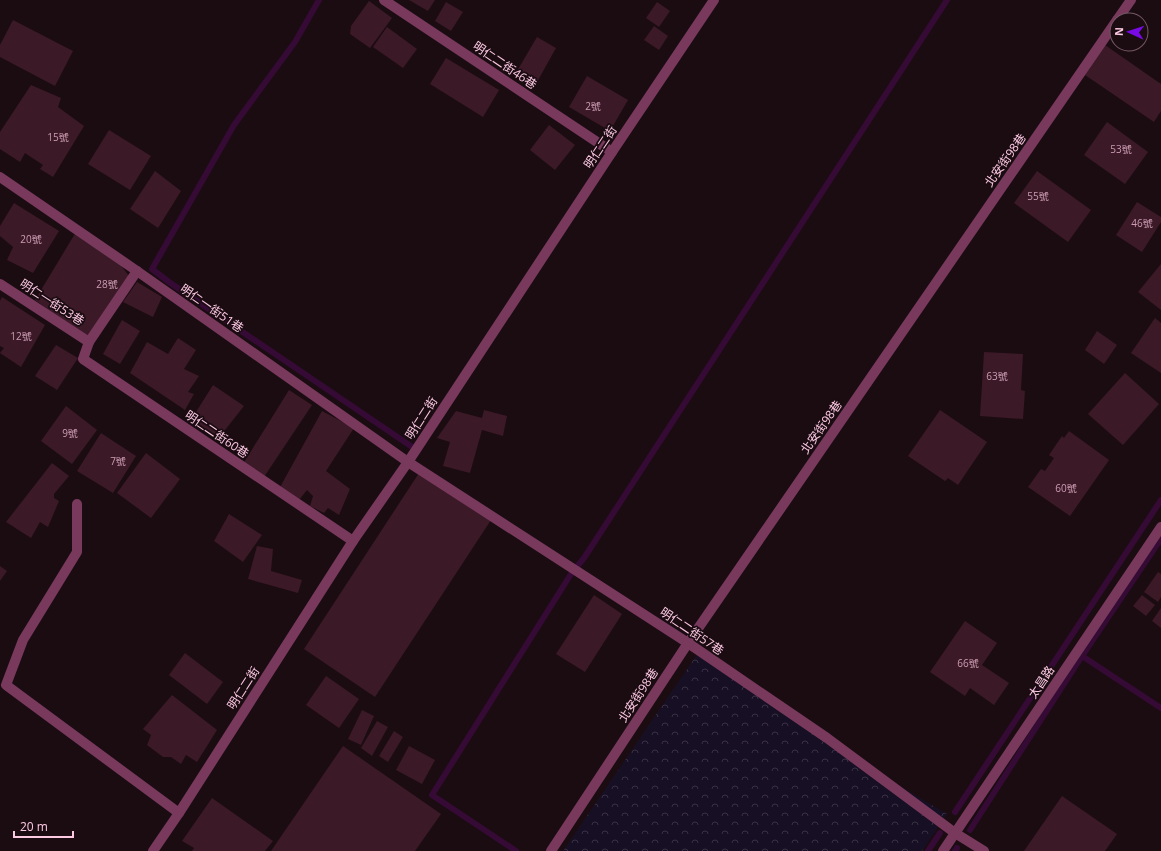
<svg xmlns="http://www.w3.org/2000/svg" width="1161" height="851" viewBox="0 0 1161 851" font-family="'Open Sans','Noto Sans TC',sans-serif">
	<defs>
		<pattern id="forest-crowns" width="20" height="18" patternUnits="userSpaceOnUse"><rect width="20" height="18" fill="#170f24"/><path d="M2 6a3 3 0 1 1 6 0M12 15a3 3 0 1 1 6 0" fill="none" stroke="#3a3044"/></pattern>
	</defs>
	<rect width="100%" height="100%" fill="#1b0c12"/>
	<path fill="url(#forest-crowns)" d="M 698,653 L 835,748 L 947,814 L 922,851 L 563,851 Z"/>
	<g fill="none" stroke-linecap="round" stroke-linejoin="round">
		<g stroke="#350a34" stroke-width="6">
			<path d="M 319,0 L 295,42 L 234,125 L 152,269 L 169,282 L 418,451"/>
			<path d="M 1161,539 L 1082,656 L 1161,708"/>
			<path d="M 955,812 L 1161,500"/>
			<path d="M 970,830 L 1082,656"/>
			<path d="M 516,851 L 432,795 L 571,574 L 584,558 L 947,0"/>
			<path d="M 928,851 L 940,833"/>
			<path d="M 955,851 L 957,848"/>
		</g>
	</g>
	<g fill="#3b1926">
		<path d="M 409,0 L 435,0 L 428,11 Z"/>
		<path d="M 369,1 L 392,18 L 370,48 L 350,34 L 351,26 Z"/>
		<path d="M 446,2 L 463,12 L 451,31 L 435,21 Z"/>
		<path d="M 657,2 L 670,11 L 659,27 L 646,18 Z"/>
		<path d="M 13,20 L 73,51 L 55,86 L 0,57 L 0,45 Z"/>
		<path d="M 654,26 L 668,36 L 659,50 L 644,40 Z"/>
		<path d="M 387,27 L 417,49 L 403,68 L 373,47 Z"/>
		<path d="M 537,37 L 556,48 L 537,82 L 517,71 Z"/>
		<path d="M 1105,45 L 1161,84 L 1161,111 L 1154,122 L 1085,75 Z"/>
		<path d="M 446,58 L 499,90 L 483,117 L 430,84 Z"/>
		<path d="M 587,76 L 628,100 L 610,131 L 569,107 Z"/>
		<path d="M 31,85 L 61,98 L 58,107 L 84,126 L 53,177 L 40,169 L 43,165 L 25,153 L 20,162 L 0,149 L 0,132 Z"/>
		<path d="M 1107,122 L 1148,152 L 1125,184 L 1084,155 Z"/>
		<path d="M 549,125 L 575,145 L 555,170 L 530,150 Z"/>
		<path d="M 109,130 L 151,156 L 130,190 L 88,164 Z"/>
		<path d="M 155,171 L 181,191 L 158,228 L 130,209 Z"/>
		<path d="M 1037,171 L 1091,210 L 1068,242 L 1014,203 Z"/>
		<path d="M 1137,202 L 1161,217 L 1161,222 L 1142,252 L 1116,235 Z"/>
		<path d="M 14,203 L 59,231 L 33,273 L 7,260 L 13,247 L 0,236 L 0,226 Z"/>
		<path d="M 76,232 L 116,259 L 129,276 L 88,338 L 35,300 Z"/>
		<path d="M 1161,264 L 1161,310 L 1138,292 Z"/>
		<path d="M 137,282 L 162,297 L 153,317 L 123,302 Z"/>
		<path d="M 2,297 L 45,325 L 21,367 L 0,353 L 4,348 L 0,346 L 0,301 Z"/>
		<path d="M 1155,318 L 1161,323 L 1161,373 L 1131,353 Z"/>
		<path d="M 122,320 L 140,331 L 120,364 L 103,354 Z"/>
		<path d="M 1097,331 L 1117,345 L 1104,364 L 1085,350 Z"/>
		<path d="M 178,338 L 196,350 L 184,369 L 199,376 L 188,392 L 194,394 L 185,410 L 130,373 L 147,342 L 168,354 Z"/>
		<path d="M 56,345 L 78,358 L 57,390 L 35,376 Z"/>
		<path d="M 984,352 L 1023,354 L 1021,390 L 1025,391 L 1023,419 L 980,416 Z"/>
		<path d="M 1125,373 L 1159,404 L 1123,445 L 1088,414 Z"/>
		<path d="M 213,385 L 244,406 L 218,439 L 191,420 Z"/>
		<path d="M 289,390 L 312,405 L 264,477 L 243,464 Z"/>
		<path d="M 66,406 L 97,430 L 72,464 L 41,441 Z"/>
		<path d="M 484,410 L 507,416 L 503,436 L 482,430 L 470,473 L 443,466 L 450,442 L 437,438 L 456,411 L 482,418 Z"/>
		<path d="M 940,410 L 987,442 L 958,485 L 948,478 L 945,481 L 908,456 Z"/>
		<path d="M 322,411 L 354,428 L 326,471 L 350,489 L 339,515 L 328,508 L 324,513 L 310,506 L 313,496 L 307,490 L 299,500 L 279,489 Z"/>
		<path d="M 1069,431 L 1109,460 L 1070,516 L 1028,487 L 1041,469 L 1045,471 L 1054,458 L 1049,455 L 1062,436 L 1064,438 Z"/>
		<path d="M 101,433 L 136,456 L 113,493 L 77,471 Z"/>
		<path d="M 146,453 L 180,479 L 151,518 L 117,493 Z"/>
		<path d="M 52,463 L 69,476 L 54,494 L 54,498 L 59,501 L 48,527 L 40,522 L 31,538 L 6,522 Z"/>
		<path d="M 419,473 L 491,520 L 375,697 L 304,649 Z"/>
		<path d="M 229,514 L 262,535 L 243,562 L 214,541 Z"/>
		<path d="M 257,546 L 273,549 L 271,571 L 302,580 L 298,593 L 248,579 Z"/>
		<path d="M 0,566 L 7,571 L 0,581 Z"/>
		<path d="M 1158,572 L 1161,574 L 1161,597 L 1158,602 L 1144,592 Z"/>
		<path d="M 594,595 L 622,614 L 585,672 L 556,654 Z"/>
		<path d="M 1142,595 L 1155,605 L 1146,616 L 1133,606 Z"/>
		<path d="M 1161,608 L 1161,628 L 1152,621 Z"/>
		<path d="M 965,621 L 997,643 L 982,665 L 1009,683 L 994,705 L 970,688 L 965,696 L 930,672 Z"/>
		<path d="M 185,653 L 223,682 L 207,704 L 169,675 Z"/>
		<path d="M 326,676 L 359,699 L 339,728 L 306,705 Z"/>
		<path d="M 172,695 L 217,730 L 197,762 L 186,755 L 181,764 L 171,757 L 163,757 L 147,745 L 151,735 L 143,729 Z"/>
		<path d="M 362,710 L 374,716 L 361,745 L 348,739 Z"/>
		<path d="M 377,721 L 388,727 L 372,756 L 361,748 Z"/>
		<path d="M 394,731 L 403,737 L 388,762 L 379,756 Z"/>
		<path d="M 343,746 L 441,814 L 415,851 L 271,851 Z"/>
		<path d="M 409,746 L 435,760 L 422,784 L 396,770 Z"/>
		<path d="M 1062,796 L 1117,834 L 1105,851 L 1024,851 Z"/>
		<path d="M 212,798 L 273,841 L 265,851 L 192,851 L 194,848 L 182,841 Z"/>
	</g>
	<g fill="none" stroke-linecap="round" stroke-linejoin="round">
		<g stroke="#78395c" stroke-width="10">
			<path d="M 384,0 L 612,152"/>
			<path d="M 1117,20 L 1131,0"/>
			<path d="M 0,177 L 137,271 L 408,462 L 688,643 L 827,738 L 955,833 L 984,851"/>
			<path d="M 137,271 L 89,342 L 83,359 L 353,541"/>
			<path d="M 0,284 L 89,342"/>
			<path d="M 77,504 L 77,552 L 23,640 L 6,685 L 179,813"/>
			<path d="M 153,851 L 179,813 L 353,541 L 408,462 L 612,152 L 714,0"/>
			<path d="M 551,851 L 688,643 L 1117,20"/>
			<path d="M 943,851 L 1161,527"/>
		</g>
	</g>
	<g text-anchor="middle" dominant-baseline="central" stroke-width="3.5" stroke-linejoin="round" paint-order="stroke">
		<g font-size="10" fill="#cc9cb3">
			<text x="593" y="106">2號</text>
			<text x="58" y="137">15號</text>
			<text x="1121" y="149">53號</text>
			<text x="1038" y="196">55號</text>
			<text x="1142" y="223">46號</text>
			<text x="31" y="239">20號</text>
			<text x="107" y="284">28號</text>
			<text x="21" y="336">12號</text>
			<text x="997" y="376">63號</text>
			<text x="70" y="433">9號</text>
			<text x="118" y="461">7號</text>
			<text x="1066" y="488">60號</text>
			<text x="968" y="663">66號</text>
		</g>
		<g font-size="12" fill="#fcc8e2" stroke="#1b0c12">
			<text transform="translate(505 65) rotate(34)">明仁二街46巷</text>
			<text transform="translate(600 147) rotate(-56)">明仁二街</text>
			<text transform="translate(1005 160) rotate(-55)">北安街98巷</text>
			<text transform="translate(52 302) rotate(33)">明仁一街53巷</text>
			<text transform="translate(212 308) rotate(35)">明仁一街51巷</text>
			<text transform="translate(421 418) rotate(-57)">明仁二街</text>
			<text transform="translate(821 427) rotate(-55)">北安街98巷</text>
			<text transform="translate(217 434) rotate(34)">明仁二街60巷</text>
			<text transform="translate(692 631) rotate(34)">明仁二街57巷</text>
			<text transform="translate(1041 682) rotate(-56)">太昌路</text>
			<text transform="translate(243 688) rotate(-57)">明仁二街</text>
			<text transform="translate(638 695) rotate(-57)">北安街98巷</text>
		</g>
	</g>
	<g transform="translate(1129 32) rotate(273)"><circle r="19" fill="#1b0c12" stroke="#755765"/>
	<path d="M0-3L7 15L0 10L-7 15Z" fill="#780be5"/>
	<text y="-6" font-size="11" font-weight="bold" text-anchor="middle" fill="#fcc8e2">N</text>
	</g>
	<path d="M14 831v6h59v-6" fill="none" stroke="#fcc8e2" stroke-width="2"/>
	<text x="20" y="831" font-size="12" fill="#fcc8e2" stroke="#1b0c12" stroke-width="3" paint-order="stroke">20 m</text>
</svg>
